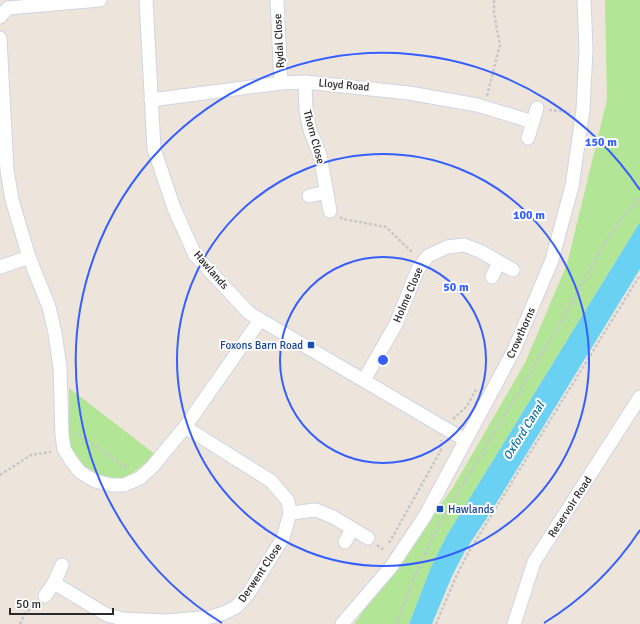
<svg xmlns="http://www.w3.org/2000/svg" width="640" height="624" viewBox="0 0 640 624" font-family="Signika,sans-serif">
	<rect width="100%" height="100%" fill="#ede5db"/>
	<g fill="#b2e595">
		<path d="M 605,0 L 640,0 L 640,222 L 447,535 L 431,567 L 409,624 L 354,624 L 452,489 L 525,363 L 567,264 L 607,100 Z"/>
		<path d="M 69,388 L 156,455 L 126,478 L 96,478 L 69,451 Z"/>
	</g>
	<path fill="#6ad1f3" d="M 640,222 L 640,269 L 492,510 L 465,551 L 452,576 L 432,624 L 409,624 L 431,567 L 447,535 Z"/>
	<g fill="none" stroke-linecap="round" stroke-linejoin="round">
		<g stroke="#d0d4e3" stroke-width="15">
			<g id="minor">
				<path d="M 146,0 L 154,149 L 174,208 L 195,255 L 249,313 L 465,440"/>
				<path d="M 277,0 L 281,83"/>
				<path d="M 0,17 L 8,8 L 100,0"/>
				<path d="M 0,38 L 7,170 L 12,200 L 29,257 L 49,307 L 55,333 L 60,368 L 62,435 L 64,449 L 72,462 L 80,472 L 95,481 L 112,485 L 124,485 L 140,478 L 152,467 L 185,427 L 260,320"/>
				<path d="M 305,82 L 306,111 L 310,130 L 320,155 L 330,211"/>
				<path d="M 151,100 L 281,83 L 305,82 L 409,93 L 477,105 L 533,122"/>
				<path d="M 528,138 L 537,108"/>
				<path d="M 309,196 L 327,192"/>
				<path d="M 0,267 L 29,257"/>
				<path d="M 492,277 L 499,262"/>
				<path d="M 364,380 L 396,324 L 418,269 L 428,256 L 447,247 L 464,245 L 480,251 L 513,270"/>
				<path d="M 290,513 L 316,510 L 333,517 L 368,538"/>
				<path d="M 345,542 L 352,529"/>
				<path d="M 54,583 L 107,615 L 123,619 L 166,621 L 211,617 L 224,613 L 236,607 L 248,594 L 283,538 L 290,513 L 288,501 L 271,481 L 185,427"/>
				<path d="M 45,596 L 54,583 L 62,565"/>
				<path d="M 342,624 L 391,567 L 425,516 L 514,350 L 552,260 L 572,186 L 583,110 L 586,49 L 584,0"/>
				<path d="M 514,624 L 534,562 L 640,397"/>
			</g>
		</g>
		<g stroke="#c8c8c8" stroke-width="2.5" stroke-dasharray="3 2" stroke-linecap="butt">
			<path d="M 487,96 L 500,45 L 494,13 L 494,0"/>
			<path d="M 549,110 L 570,112"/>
			<path d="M 340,217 L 343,219 L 386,227 L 413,253"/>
			<path d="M 453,419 L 467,406 L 477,388"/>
			<path d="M 75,432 L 128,469"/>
			<path d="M 0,475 L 31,455 L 51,452"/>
			<path d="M 389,543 L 441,450 L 441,440"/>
			<path d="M 377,545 L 385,551"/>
			<path d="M 20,624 L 25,614 L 35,604"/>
			<path d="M 396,624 L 411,585 L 438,526 L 565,315 L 605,242 L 623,217 L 640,198"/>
			<path d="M 436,624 L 456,577 L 468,553 L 640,275"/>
		</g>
		<use href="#minor" stroke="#fff" stroke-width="13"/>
	</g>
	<g fill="none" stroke="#355fff" stroke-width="2">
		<circle cx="383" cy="360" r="103"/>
		<circle cx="383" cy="360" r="206"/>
		<path d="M640 530A308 308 0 0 1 544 623M222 623A308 308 0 1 1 640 190"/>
	</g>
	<g fill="#1a4fb4" stroke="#fff" stroke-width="1.5">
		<rect x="307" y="341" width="8" height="8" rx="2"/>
		<rect x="436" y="505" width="8" height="8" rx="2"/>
	</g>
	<g text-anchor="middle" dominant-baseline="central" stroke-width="4" stroke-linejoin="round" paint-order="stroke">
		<g font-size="11" fill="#2a2a2a" stroke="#fff">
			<text transform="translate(279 41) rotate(-93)">Rydal Close</text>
			<text transform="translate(344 85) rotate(5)">Lloyd Road</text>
			<text transform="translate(314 137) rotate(75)">Thorn Close</text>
			<text transform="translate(211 270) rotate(49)">Hawlands</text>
			<text transform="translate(408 295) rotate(-67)">Holme Close</text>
			<text transform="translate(521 333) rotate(-66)">Crowthorns</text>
			<text transform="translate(570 507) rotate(-57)">Reservoir Road</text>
			<text transform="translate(260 573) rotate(-56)">Derwent Close</text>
		</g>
		<g font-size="11" fill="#164399" stroke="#fff" text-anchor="end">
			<text x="303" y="345">Foxons Barn Road</text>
			<text x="448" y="509" text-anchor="start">Hawlands</text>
		</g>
		<g font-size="12" font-style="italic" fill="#086e9f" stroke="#fff">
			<text transform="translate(524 431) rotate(-58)">Oxford Canal</text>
		</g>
	</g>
	<circle cx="383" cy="360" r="6" fill="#355fff" stroke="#fff" stroke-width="2"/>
	<g font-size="12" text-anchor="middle" font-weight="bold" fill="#355fff" stroke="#fff" stroke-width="4" stroke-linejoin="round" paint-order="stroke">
		<text x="601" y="146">150 m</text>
		<text x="529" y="219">100 m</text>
		<text x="456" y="291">50 m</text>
	</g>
	<path d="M10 608v6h103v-6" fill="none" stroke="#2a2a2a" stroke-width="2"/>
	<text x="16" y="608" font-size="12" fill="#2a2a2a" stroke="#ffffff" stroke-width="3" paint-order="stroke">50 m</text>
</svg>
